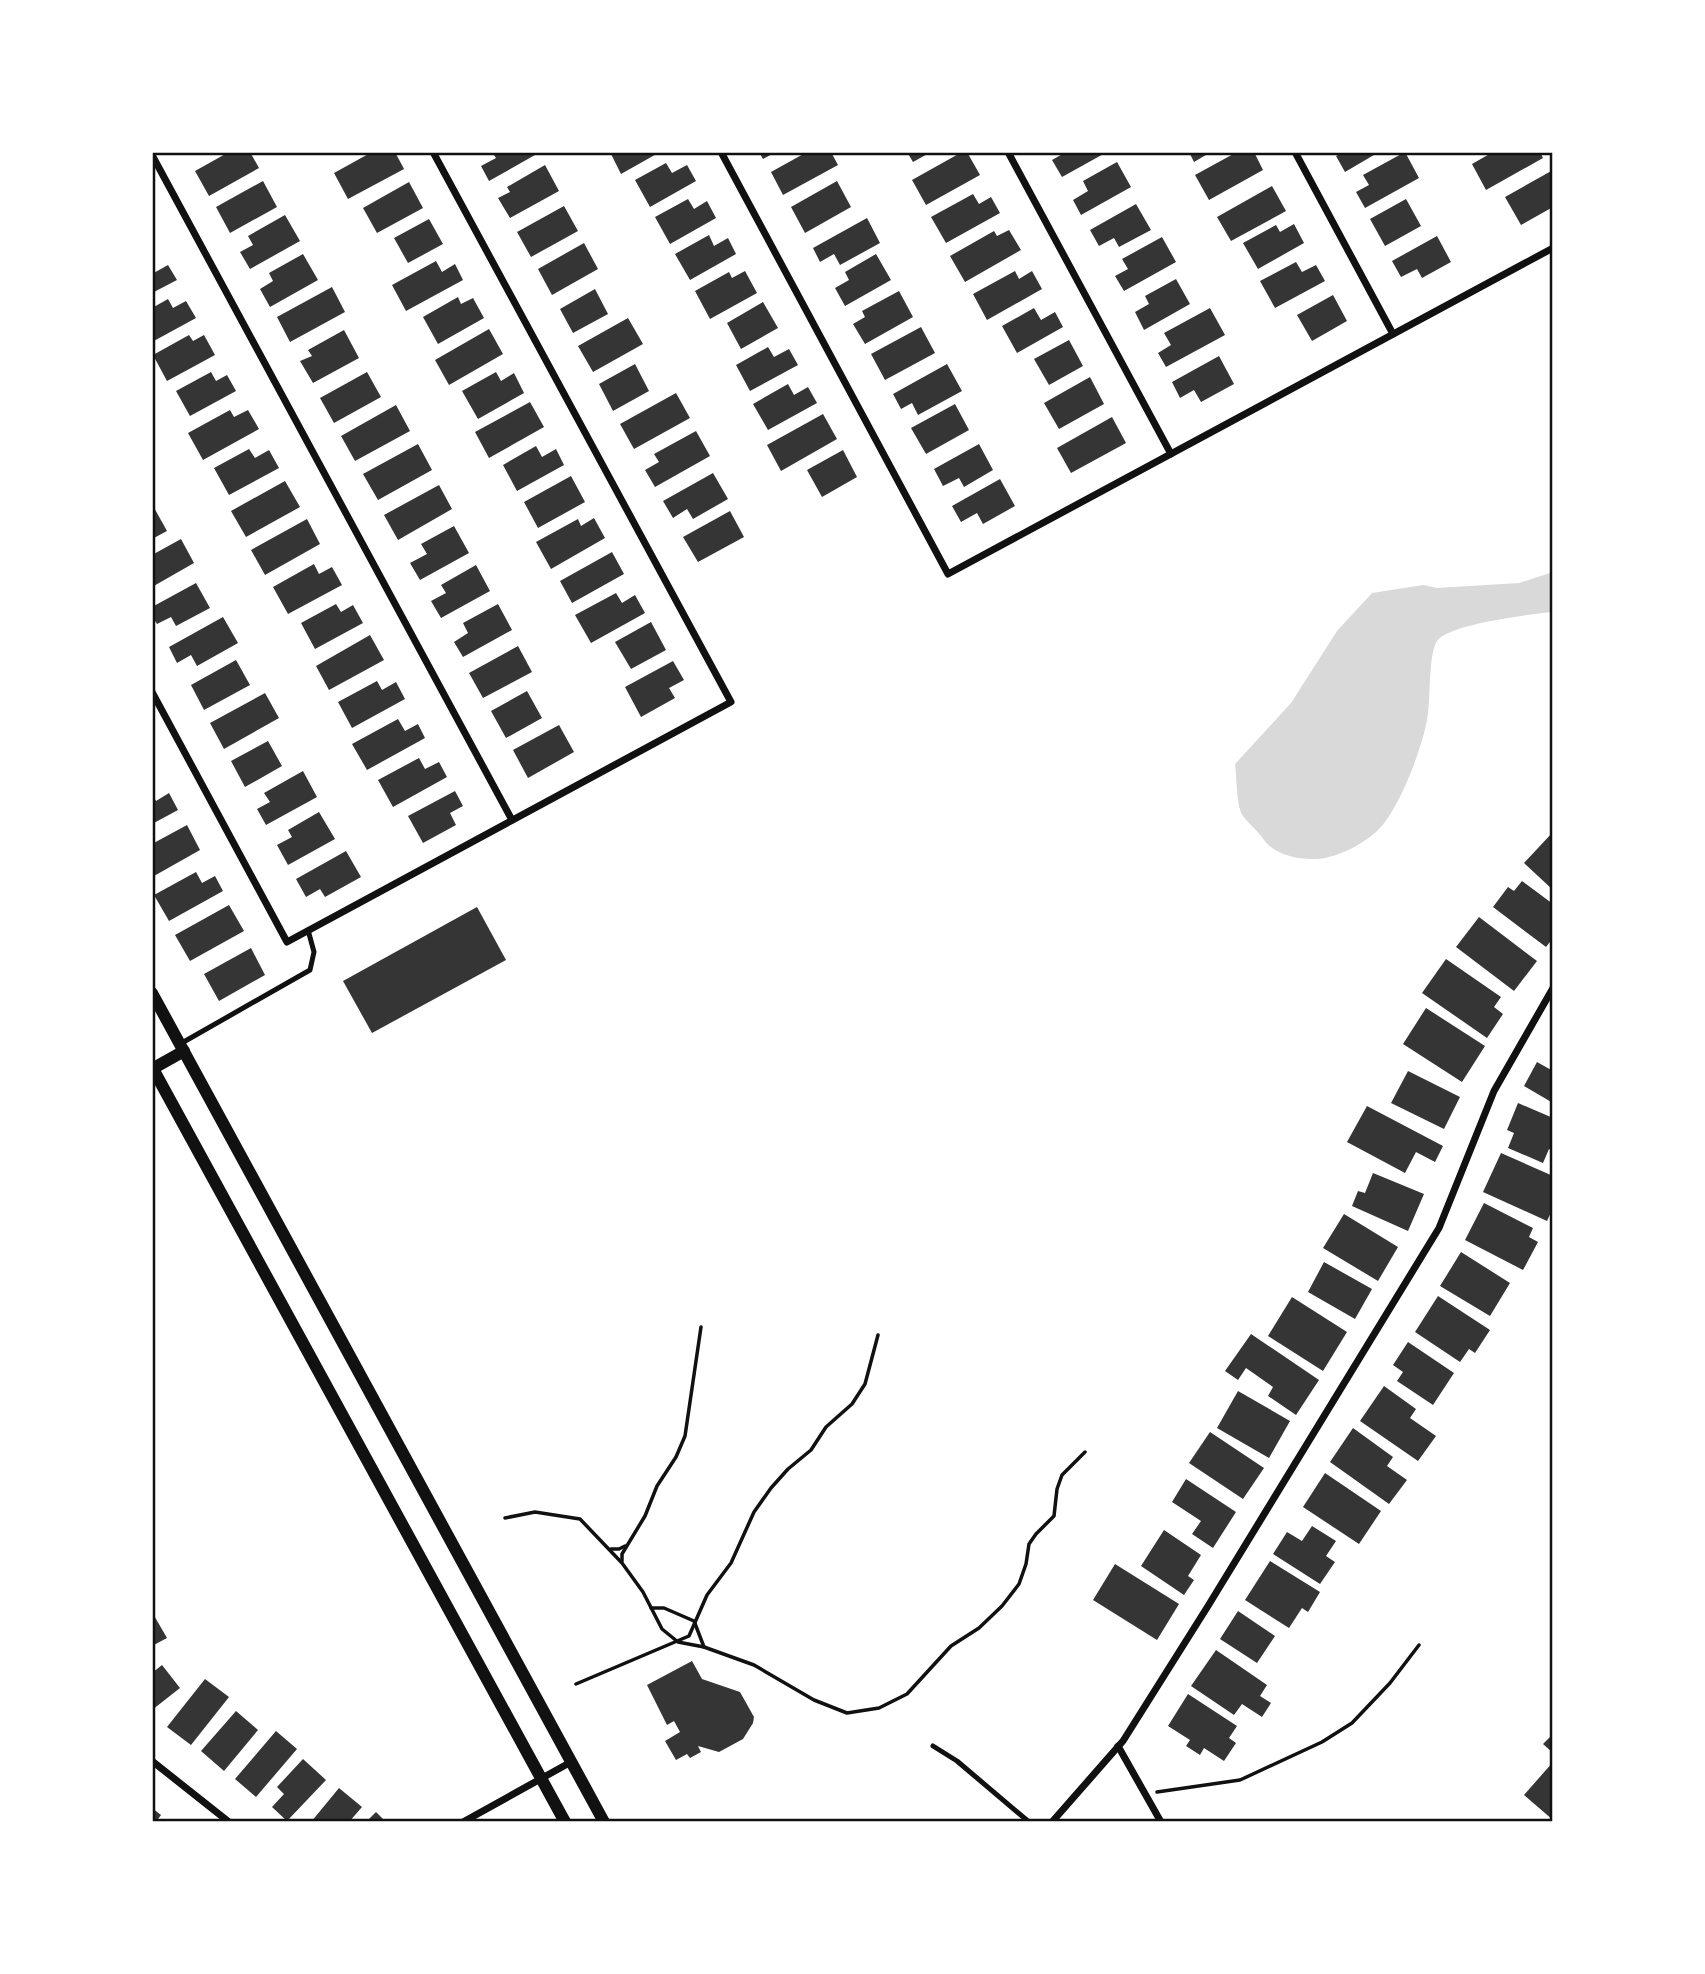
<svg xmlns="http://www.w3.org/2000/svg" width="1705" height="1974" viewBox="0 0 1705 1974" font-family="'Exo 2',sans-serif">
	<rect width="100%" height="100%" fill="#fff"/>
	<path fill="#d9d9d9" d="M 1553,572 L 1553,612 C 1531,614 1448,624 1437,641 C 1428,654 1431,702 1427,720 C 1422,748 1402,800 1385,822 C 1371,841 1339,858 1316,859 C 1298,860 1275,855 1264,840 C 1258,831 1249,824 1243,816 C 1236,806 1237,777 1235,764 L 1291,703 L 1337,631 L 1372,593 L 1423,585 L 1437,588 L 1519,583 Z"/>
	<g fill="#353535">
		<path d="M 229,152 L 250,152 L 259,168 L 209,196 L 195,171 Z"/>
		<path d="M 372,152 L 395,152 L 404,169 L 348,199 L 334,173 Z"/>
		<path d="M 492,152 L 534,152 L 535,155 L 489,181 L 481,166 L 496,158 Z"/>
		<path d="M 610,152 L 660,152 L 621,174 Z"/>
		<path d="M 759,152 L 776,152 L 763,159 Z"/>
		<path d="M 807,152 L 831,152 L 838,165 L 783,195 L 771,172 Z"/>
		<path d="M 907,152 L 931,152 L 913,162 Z"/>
		<path d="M 962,152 L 967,152 L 980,175 L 926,205 L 912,180 Z"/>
		<path d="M 1066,152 L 1107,152 L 1062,177 L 1052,160 Z"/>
		<path d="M 1189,152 L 1211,152 L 1194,162 Z"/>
		<path d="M 1237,152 L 1254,152 L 1263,170 L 1209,200 L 1195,175 Z"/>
		<path d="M 1343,152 L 1379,152 L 1345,172 L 1336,156 Z"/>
		<path d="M 1405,152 L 1419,178 L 1365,208 L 1356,192 L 1369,185 L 1363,175 Z"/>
		<path d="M 1493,152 L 1540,152 L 1543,158 L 1486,190 L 1472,164 Z"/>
		<path d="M 1117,162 L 1131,187 L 1081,215 L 1073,200 L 1088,191 L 1083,181 Z"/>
		<path d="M 666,163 L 672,173 L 687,165 L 696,181 L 650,207 L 635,180 Z"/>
		<path d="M 545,165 L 559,191 L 510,218 L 498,198 L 510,192 L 507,187 Z"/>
		<path d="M 1553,170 L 1553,197 L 1550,198 L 1553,207 L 1521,225 L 1505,197 Z"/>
		<path d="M 263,181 L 277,207 L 230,233 L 216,207 Z"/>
		<path d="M 837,181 L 851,207 L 805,233 L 791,207 Z"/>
		<path d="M 409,182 L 423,208 L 377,233 L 363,208 Z"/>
		<path d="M 1272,186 L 1286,211 L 1231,241 L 1217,217 Z"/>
		<path d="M 973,194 L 979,204 L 991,197 L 1000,213 L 946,243 L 931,217 Z"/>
		<path d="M 688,199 L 694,209 L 707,201 L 716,218 L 670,244 L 655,217 Z"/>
		<path d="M 1406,199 L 1421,226 L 1385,246 L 1370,219 Z"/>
		<path d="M 1136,204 L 1151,230 L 1119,247 L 1114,238 L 1099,246 L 1090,230 Z"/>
		<path d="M 564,206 L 578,231 L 531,257 L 517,232 Z"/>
		<path d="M 285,215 L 300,241 L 250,269 L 240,252 L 253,245 L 248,236 Z"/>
		<path d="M 867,218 L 880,243 L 840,265 L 834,254 L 820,262 L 813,248 Z"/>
		<path d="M 429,219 L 443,244 L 408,263 L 394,238 Z"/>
		<path d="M 1294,224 L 1304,243 L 1258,269 L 1243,243 L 1276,225 L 1280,232 Z"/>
		<path d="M 1009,230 L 1021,250 L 965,282 L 950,256 L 994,231 L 997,236 Z"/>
		<path d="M 709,235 L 714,246 L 728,238 L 736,254 L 690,280 L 675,254 Z"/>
		<path d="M 1437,236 L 1451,262 L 1422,278 L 1417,269 L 1401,277 L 1392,261 Z"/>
		<path d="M 1162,237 L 1176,262 L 1124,291 L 1115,276 L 1128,269 L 1122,259 Z"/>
		<path d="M 584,243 L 598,269 L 552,295 L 538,269 Z"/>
		<path d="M 303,254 L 318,280 L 270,307 L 260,289 L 273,281 L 269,273 Z"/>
		<path d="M 876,254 L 891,280 L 845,306 L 835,288 L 849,280 L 845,272 Z"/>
		<path d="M 436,261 L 442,272 L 455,264 L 463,280 L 406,311 L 392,285 Z"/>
		<path d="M 1296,262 L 1302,272 L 1316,265 L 1325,281 L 1275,308 L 1260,281 Z"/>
		<path d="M 168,265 L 177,280 L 152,293 L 152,274 Z"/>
		<path d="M 745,271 L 757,293 L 710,319 L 695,291 L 729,272 L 732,278 Z"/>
		<path d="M 1015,271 L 1019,279 L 1032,271 L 1042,289 L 987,320 L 973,294 Z"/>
		<path d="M 1176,279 L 1190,304 L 1144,330 L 1135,312 L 1149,304 L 1145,296 Z"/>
		<path d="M 332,287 L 345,312 L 290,342 L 277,317 Z"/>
		<path d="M 595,289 L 608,314 L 573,333 L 560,309 Z"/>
		<path d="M 899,291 L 913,317 L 865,344 L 853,324 L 865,317 L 862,311 Z"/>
		<path d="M 1333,295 L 1347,321 L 1312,341 L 1297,315 Z"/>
		<path d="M 458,297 L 461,304 L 473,298 L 484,318 L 438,344 L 423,317 Z"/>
		<path d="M 168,299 L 173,308 L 186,301 L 196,318 L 152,342 L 152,308 Z"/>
		<path d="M 763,302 L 778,328 L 741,349 L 727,323 Z"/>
		<path d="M 1034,308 L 1041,320 L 1055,312 L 1063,327 L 1017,353 L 1002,326 Z"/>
		<path d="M 1210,308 L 1225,335 L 1166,367 L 1158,353 L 1171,345 L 1164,333 Z"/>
		<path d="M 628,318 L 643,344 L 593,372 L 578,346 Z"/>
		<path d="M 921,327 L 935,353 L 885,380 L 871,354 Z"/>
		<path d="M 489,329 L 503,354 L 449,385 L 435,360 Z"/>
		<path d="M 344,330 L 359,358 L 313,383 L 300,361 L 312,356 L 308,350 Z"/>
		<path d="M 189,335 L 193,341 L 204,335 L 215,355 L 167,381 L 153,355 Z"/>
		<path d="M 1069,340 L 1083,366 L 1049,385 L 1034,359 Z"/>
		<path d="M 768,347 L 774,357 L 789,349 L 798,365 L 750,391 L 736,365 Z"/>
		<path d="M 1219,356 L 1234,384 L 1201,402 L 1194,390 L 1180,398 L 1172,382 Z"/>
		<path d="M 635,364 L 649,391 L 613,411 L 599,384 Z"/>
		<path d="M 947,364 L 962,391 L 918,415 L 912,403 L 901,409 L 893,394 Z"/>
		<path d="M 211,372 L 216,381 L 227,375 L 236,391 L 190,416 L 176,391 Z"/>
		<path d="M 367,372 L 381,397 L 334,423 L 320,398 Z"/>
		<path d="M 496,372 L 501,381 L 514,373 L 524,393 L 478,419 L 462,391 Z"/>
		<path d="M 1090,377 L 1104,404 L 1059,429 L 1044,403 Z"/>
		<path d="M 788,384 L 794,395 L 808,387 L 817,403 L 768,430 L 753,404 Z"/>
		<path d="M 676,393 L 690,418 L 634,449 L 620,424 Z"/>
		<path d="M 530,402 L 544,427 L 489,458 L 475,432 Z"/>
		<path d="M 955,404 L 969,430 L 926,454 L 911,428 Z"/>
		<path d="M 396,405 L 410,431 L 355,461 L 341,436 Z"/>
		<path d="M 230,410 L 234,417 L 248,410 L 259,429 L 203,460 L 188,433 Z"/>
		<path d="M 823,414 L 837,439 L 781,471 L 767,445 Z"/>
		<path d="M 1112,417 L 1126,443 L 1071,473 L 1057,448 Z"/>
		<path d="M 696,431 L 710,456 L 655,487 L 645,470 L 659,462 L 654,454 Z"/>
		<path d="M 418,444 L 432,470 L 378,500 L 363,474 Z"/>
		<path d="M 979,444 L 993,470 L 964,487 L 959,478 L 943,486 L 934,469 Z"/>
		<path d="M 536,446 L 542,457 L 556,449 L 564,465 L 517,491 L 503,465 Z"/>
		<path d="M 249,449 L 255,458 L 269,450 L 279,468 L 229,495 L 214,468 Z"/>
		<path d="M 843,450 L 857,477 L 822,497 L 807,470 Z"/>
		<path d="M 713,473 L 728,499 L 693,519 L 687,509 L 673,518 L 663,501 Z"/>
		<path d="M 571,476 L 585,502 L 538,528 L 524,502 Z"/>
		<path d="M 1000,479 L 1015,506 L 983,524 L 977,513 L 961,522 L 952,506 Z"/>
		<path d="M 285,481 L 300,507 L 246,537 L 231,511 Z"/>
		<path d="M 439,485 L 452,509 L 398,540 L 384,515 Z"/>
		<path d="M 152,504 L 167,531 L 152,539 Z"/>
		<path d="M 730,511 L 744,537 L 698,562 L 683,537 Z"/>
		<path d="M 594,518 L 605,538 L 551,569 L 536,542 L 578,519 L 581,526 Z"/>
		<path d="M 307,519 L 320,544 L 265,575 L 251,550 Z"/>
		<path d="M 454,526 L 469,553 L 420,580 L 410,563 L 427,554 L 421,544 Z"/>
		<path d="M 181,539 L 194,563 L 152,587 L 152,555 Z"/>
		<path d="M 612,552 L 624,574 L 572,603 L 560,581 Z"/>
		<path d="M 314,564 L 319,574 L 332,567 L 342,585 L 288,614 L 273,587 Z"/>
		<path d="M 476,565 L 490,591 L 441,618 L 431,601 L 446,593 L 441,585 Z"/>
		<path d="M 196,583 L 210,608 L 176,626 L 171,617 L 157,624 L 152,616 L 152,607 Z"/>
		<path d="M 616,593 L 622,603 L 635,595 L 645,613 L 591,643 L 575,615 Z"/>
		<path d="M 336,604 L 341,612 L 353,605 L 363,623 L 315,649 L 301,623 Z"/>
		<path d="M 498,604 L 512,630 L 463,657 L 454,642 L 468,633 L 463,623 Z"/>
		<path d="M 223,617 L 238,643 L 197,666 L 191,655 L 177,663 L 169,647 Z"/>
		<path d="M 651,622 L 666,650 L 631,669 L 615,642 Z"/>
		<path d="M 370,635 L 384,660 L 329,690 L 316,666 Z"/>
		<path d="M 518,646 L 532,672 L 483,698 L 469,673 Z"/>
		<path d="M 236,660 L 250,685 L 204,710 L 191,685 Z"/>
		<path d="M 673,661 L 684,680 L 669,688 L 675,698 L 641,717 L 625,687 Z"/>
		<path d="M 377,681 L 382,690 L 396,682 L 405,699 L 352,728 L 338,702 Z"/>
		<path d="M 527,691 L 542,718 L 506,738 L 491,711 Z"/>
		<path d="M 265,693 L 279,718 L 224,749 L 210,723 Z"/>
		<path d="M 398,719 L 405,731 L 418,724 L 425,738 L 367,770 L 352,744 Z"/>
		<path d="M 559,725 L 574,752 L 528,778 L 513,750 Z"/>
		<path d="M 268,741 L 282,766 L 245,787 L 231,761 Z"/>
		<path d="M 419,758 L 425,769 L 439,762 L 447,777 L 393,807 L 378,780 Z"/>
		<path d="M 303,771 L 317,797 L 266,825 L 257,809 L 270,802 L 264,793 Z"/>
		<path d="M 455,791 L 463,806 L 450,813 L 456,825 L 423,843 L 408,816 Z"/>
		<path d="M 169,793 L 178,810 L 152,824 L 152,794 L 156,801 Z"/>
		<path d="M 319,812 L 335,839 L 288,865 L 277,845 L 292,837 L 288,830 Z"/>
		<path d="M 187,825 L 200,850 L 154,876 L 152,844 Z"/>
		<path d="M 1553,832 L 1553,890 L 1524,863 Z"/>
		<path d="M 346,851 L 361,877 L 325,897 L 320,889 L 306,897 L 296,879 Z"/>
		<path d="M 196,872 L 202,883 L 215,876 L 223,891 L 169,921 L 154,895 Z"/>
		<path d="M 1522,881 L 1553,904 L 1553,938 L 1546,947 L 1493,907 L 1508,887 L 1514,891 Z"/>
		<path d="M 229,905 L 244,931 L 190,961 L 175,935 Z"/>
		<path d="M 477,907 L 506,960 L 372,1033 L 343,981 Z"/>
		<path d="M 1479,917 L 1537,961 L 1514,991 L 1456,947 Z"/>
		<path d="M 251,948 L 265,975 L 219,1001 L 204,974 Z"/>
		<path d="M 1446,959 L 1501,997 L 1494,1007 L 1503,1014 L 1487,1038 L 1422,993 Z"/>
		<path d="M 1426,1008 L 1485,1046 L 1462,1082 L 1403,1044 Z"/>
		<path d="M 1537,1062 L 1553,1071 L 1553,1103 L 1524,1086 Z"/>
		<path d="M 1408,1071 L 1460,1097 L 1444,1129 L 1391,1103 Z"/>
		<path d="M 1518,1103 L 1553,1118 L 1553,1151 L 1549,1149 L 1543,1163 L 1508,1148 L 1514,1133 L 1507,1130 Z"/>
		<path d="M 1367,1106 L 1443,1146 L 1435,1162 L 1416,1152 L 1405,1173 L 1347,1142 Z"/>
		<path d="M 1501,1153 L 1553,1176 L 1553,1208 L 1547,1221 L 1483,1192 Z"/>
		<path d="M 1373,1173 L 1424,1194 L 1408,1231 L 1352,1206 L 1358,1191 L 1365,1193 Z"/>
		<path d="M 1484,1203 L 1533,1228 L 1529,1237 L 1538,1242 L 1523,1270 L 1465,1240 Z"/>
		<path d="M 1344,1214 L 1398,1247 L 1378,1281 L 1323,1248 Z"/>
		<path d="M 1461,1252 L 1510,1283 L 1490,1316 L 1440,1286 Z"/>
		<path d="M 1324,1262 L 1372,1289 L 1355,1319 L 1308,1292 Z"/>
		<path d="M 1438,1296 L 1490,1330 L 1475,1353 L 1469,1349 L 1460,1362 L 1415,1332 Z"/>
		<path d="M 1292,1297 L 1347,1332 L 1323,1371 L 1268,1336 Z"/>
		<path d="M 1251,1334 L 1319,1380 L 1296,1415 L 1268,1396 L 1273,1387 L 1246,1368 L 1238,1380 L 1225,1371 Z"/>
		<path d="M 1408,1342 L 1454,1373 L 1433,1405 L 1397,1381 L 1403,1372 L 1393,1365 Z"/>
		<path d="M 1384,1386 L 1416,1409 L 1410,1418 L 1436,1436 L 1418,1461 L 1360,1421 Z"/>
		<path d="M 1238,1391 L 1290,1421 L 1269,1458 L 1217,1428 Z"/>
		<path d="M 1353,1428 L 1393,1457 L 1387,1466 L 1407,1480 L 1389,1504 L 1330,1462 Z"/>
		<path d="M 1210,1432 L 1264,1468 L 1243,1499 L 1189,1463 Z"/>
		<path d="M 1325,1473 L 1381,1511 L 1359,1544 L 1303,1507 Z"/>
		<path d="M 1186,1479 L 1236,1512 L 1213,1548 L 1192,1534 L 1201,1521 L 1172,1502 Z"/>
		<path d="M 1312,1526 L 1336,1541 L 1326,1556 L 1335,1562 L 1320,1584 L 1273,1554 L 1287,1532 L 1302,1541 Z"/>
		<path d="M 1164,1530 L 1201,1555 L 1188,1576 L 1194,1580 L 1184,1595 L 1141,1566 Z"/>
		<path d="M 1270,1561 L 1320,1592 L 1308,1612 L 1302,1608 L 1289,1628 L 1245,1600 Z"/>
		<path d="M 1115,1564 L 1179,1604 L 1157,1640 L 1093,1600 Z"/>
		<path d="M 1238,1611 L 1275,1636 L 1257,1663 L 1220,1639 Z"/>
		<path d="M 152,1612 L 167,1638 L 152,1646 Z"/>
		<path d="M 1216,1650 L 1267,1685 L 1260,1696 L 1271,1703 L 1262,1717 L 1242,1704 L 1234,1715 L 1191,1686 Z"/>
		<path d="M 692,1661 L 702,1679 L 740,1692 L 754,1717 L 753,1723 L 743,1739 L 719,1752 L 698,1746 L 701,1752 L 690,1758 L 687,1754 L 676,1760 L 665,1741 L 680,1732 L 674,1721 L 667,1725 L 647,1685 Z"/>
		<path d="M 162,1665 L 180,1688 L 152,1710 L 152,1673 Z"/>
		<path d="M 205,1679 L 229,1697 L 191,1745 L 167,1727 Z"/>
		<path d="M 1188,1694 L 1237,1726 L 1229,1738 L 1236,1743 L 1224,1761 L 1204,1748 L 1200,1755 L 1186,1746 L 1190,1740 L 1168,1726 Z"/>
		<path d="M 236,1711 L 258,1730 L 224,1771 L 201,1751 Z"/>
		<path d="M 276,1731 L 297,1749 L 256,1797 L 235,1779 Z"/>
		<path d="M 1553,1734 L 1553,1753 L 1543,1744 Z"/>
		<path d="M 303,1759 L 326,1780 L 287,1821 L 272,1807 L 284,1794 L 277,1787 Z"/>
		<path d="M 1553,1762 L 1553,1820 L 1524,1795 Z"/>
		<path d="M 339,1788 L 362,1807 L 349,1822 L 311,1822 Z"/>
		<path d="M 152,1808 L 161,1815 L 156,1822 L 152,1822 Z"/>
		<path d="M 376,1812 L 386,1822 L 366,1822 Z"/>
	</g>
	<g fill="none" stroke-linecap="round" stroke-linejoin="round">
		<g stroke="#111" stroke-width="3.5">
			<path d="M 505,1518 L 535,1512 L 580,1519 L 622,1563 L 643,1592 L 662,1629 L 678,1642 L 704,1647 L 754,1665 L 814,1700 L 847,1713 L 879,1708 L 907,1694 L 951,1646 L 979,1628 L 1002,1606 L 1019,1584 L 1026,1564 L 1029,1544 L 1036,1534 L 1054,1516 L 1057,1489 L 1062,1475 L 1085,1452"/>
			<path d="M 611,1549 L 619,1549 L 625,1546"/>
			<path d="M 622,1561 L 622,1554 L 645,1516 L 657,1486 L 676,1457 L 685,1436 L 701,1327"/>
			<path d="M 651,1608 L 664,1608 L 694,1621 L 704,1647"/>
			<path d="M 576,1684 L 689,1636 L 707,1595 L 731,1563 L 754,1512 L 771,1488 L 788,1469 L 811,1450 L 826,1427 L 852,1404 L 865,1384 L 878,1335"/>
			<path d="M 1157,1792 L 1240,1780 L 1322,1742 L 1352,1723 L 1390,1683 L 1419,1645"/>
		</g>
		<g stroke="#111" stroke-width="5">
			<path d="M 180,1044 L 310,970 L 314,952 L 308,930"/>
			<path d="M 933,1746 L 957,1761 L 1029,1822"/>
		</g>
		<g stroke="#111" stroke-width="7">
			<path d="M 721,152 L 948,574 L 1553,248"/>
			<path d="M 1008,152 L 1171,454"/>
			<path d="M 1295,152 L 1393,334"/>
			<path d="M 152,155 L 512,820"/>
			<path d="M 152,692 L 287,942 L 731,702 L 433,152"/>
			<path d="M 1118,1746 L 1161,1822"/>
			<path d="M 152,1761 L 229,1822"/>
			<path d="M 463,1822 L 571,1762"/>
			<path d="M 1052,1822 L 1123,1741 L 1208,1606 L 1439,1228 L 1494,1091 L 1553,988"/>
		</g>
		<g stroke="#111" stroke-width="12">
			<path d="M 152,993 L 604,1822"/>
			<path d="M 152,1067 L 565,1822"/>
			<path d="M 152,1069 L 184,1051"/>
		</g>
	</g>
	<rect width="1705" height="1974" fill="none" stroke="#ffffff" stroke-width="308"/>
	<rect x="154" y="154" width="1397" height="1666" fill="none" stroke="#111" stroke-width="2.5"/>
</svg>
